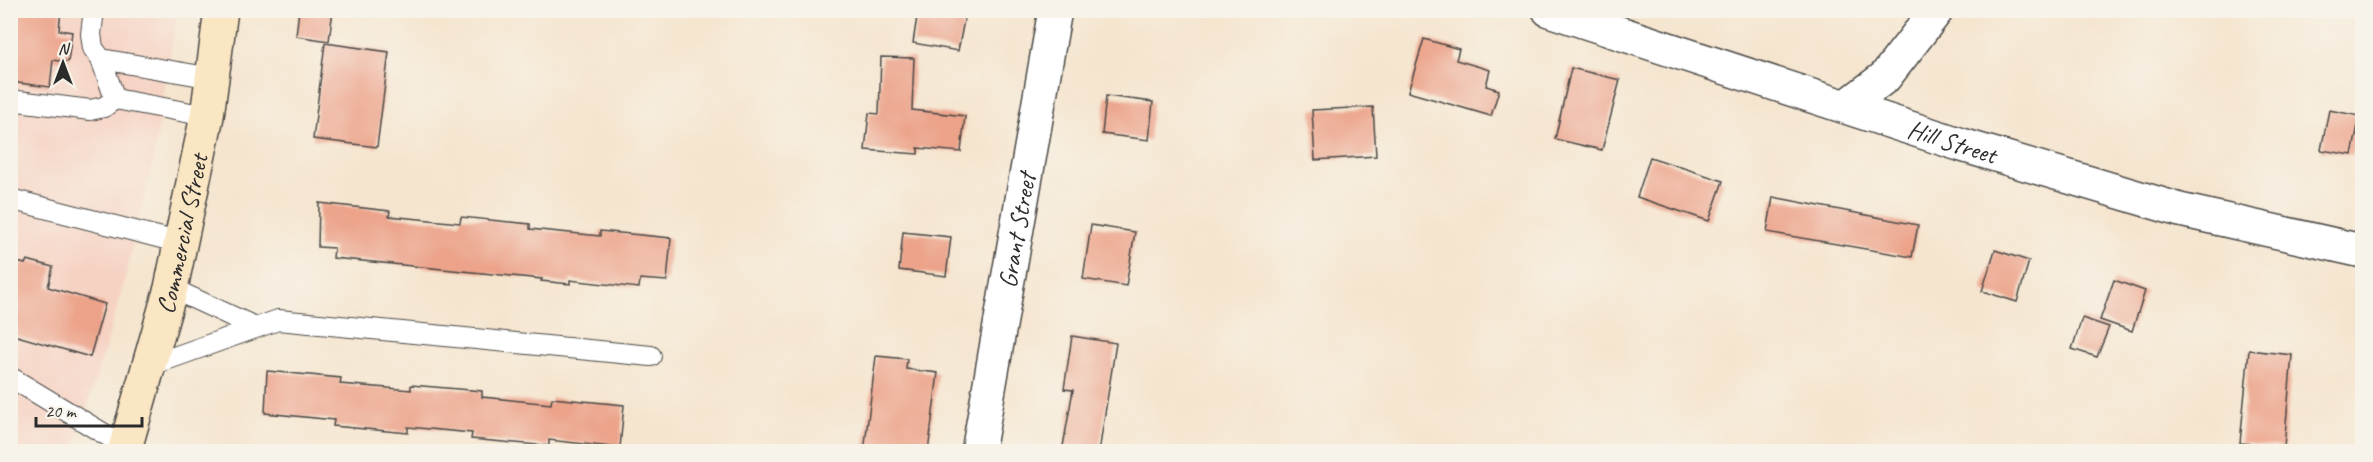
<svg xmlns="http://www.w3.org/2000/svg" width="2373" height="462" viewBox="0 0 2373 462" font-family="Caveat,sans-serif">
	<rect width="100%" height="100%" fill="#f7f3e8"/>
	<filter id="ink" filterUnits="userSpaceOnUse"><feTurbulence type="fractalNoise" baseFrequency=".0167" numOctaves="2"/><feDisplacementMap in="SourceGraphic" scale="12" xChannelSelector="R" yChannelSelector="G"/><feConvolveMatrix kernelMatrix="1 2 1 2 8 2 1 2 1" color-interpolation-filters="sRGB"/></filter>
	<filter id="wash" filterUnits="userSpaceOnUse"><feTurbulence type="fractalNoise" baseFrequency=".008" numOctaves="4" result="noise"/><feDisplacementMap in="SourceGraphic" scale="24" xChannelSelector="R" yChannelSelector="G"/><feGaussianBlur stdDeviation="1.35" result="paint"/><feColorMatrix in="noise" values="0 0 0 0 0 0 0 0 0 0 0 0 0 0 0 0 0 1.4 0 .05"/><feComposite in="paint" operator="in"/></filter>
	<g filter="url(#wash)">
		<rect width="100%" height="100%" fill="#f5e5cf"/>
		<path fill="#f6d2c3" d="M 10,11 L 177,11 L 153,161 L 120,298 L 74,451 L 11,451 Z"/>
		<g id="blocks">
			<g fill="#eca38a">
				<path d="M 10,10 L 61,10 L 59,30 L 72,32 L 68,62 L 53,60 L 50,87 L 10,82 Z"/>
				<path d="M 299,10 L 333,10 L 329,41 L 296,36 Z"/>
				<path d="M 918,10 L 966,10 L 958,51 L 913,43 Z"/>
				<path d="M 1424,39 L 1459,49 L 1456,60 L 1490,70 L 1486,86 L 1499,90 L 1491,116 L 1408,92 Z"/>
				<path d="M 325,43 L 389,52 L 377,147 L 313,139 Z"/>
				<path d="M 881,57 L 914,58 L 912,110 L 965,116 L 961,152 L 918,148 L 918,154 L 865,150 L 869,113 L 879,114 Z"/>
				<path d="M 1571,68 L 1620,80 L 1602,150 L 1555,139 Z"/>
				<path d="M 1106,96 L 1153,102 L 1149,140 L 1102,134 Z"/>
				<path d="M 1373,107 L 1376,156 L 1315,160 L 1312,110 Z"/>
				<path d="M 2329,110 L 2360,116 L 2352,155 L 2321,150 Z"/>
				<path d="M 1650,157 L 1723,181 L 1709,221 L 1637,197 Z"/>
				<path d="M 1773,197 L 1918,225 L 1912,257 L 1767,232 Z"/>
				<path d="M 319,203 L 390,211 L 389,216 L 460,223 L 461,217 L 530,224 L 530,229 L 600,236 L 600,231 L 671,238 L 667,281 L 640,279 L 639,288 L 570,280 L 570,284 L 541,281 L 542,279 L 333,258 L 334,248 L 318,247 Z"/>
				<path d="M 1091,225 L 1135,232 L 1126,286 L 1083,279 Z"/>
				<path d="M 903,232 L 951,237 L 946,276 L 899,270 Z"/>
				<path d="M 1995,250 L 2029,261 L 2017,302 L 1982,291 Z"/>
				<path d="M 10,260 L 25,264 L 27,260 L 53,267 L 48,287 L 105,304 L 90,357 L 10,334 Z"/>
				<path d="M 2114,280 L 2145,291 L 2132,331 L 2100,320 Z"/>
				<path d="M 2082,318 L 2109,327 L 2097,357 L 2072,349 Z"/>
				<path d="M 1072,336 L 1116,343 L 1099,452 L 1062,452 L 1073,390 L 1064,389 Z"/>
				<path d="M 2249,350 L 2292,355 L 2284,447 L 2240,443 Z"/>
				<path d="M 876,356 L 907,359 L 906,369 L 938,373 L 928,452 L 864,452 Z"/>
				<path d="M 267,371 L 341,378 L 340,384 L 411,390 L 411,385 L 482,391 L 482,397 L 551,404 L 552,398 L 624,405 L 620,448 L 549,440 L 549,446 L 471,439 L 472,433 L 408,427 L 408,433 L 333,426 L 334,420 L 265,413 Z"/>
			</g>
		</g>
	</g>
	<g filter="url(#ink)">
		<use href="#blocks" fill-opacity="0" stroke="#494744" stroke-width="1.5"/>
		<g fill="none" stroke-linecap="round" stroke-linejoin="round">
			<g stroke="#494744" stroke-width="22">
				<g id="lane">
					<path d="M 94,10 L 91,34 L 93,48 L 101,59 L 115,99"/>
					<path d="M 101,59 L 213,78"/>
					<path d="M 10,100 L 90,110 L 104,107 L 115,99 L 207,116"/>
					<path d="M 10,199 L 181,243"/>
					<path d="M 171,288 L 255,327"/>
					<path d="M 149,366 L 278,320 L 651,356"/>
					<path d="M 10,377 L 126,447"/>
				</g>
			</g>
			<g stroke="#494744" stroke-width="36">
				<g id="street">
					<path id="s1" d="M 1549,10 L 1962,145 L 2180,210 L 2362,251"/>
					<path d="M 1847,106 L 1885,77 L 1937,10"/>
					<path id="s2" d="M 978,452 L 1055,10"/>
				</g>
			</g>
			<g stroke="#494744" stroke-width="36">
				<g id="secondary">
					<path id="s3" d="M 124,452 L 171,288 L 207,116 L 221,10"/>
				</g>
			</g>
			<use href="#lane" stroke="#fff" stroke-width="20"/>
			<use href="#street" stroke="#fff" stroke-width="33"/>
			<use href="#secondary" stroke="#fbe6c4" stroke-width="33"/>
		</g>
	</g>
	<g text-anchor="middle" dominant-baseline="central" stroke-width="4.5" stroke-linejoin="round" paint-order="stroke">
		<g font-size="26" fill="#2b2b2b" stroke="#f7f3e8">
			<text stroke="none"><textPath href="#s1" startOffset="424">Hill Street</textPath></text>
			<text stroke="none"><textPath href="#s2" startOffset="225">Grant Street</textPath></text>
			<text stroke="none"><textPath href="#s3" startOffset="226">Commercial Street</textPath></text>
		</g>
	</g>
	<rect width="2373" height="462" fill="none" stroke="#f7f3e8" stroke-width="36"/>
	<g transform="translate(63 63)" stroke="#f7f3e8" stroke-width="4.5" paint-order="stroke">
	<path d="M0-4.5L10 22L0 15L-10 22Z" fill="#2b2b2b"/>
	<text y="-9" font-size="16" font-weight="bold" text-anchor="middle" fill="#2b2b2b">N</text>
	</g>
	<path d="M36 417v9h106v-9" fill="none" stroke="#2b2b2b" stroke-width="3"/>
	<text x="45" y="417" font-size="18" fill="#2b2b2b" stroke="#f7f3e8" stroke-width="4.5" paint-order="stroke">20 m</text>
</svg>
